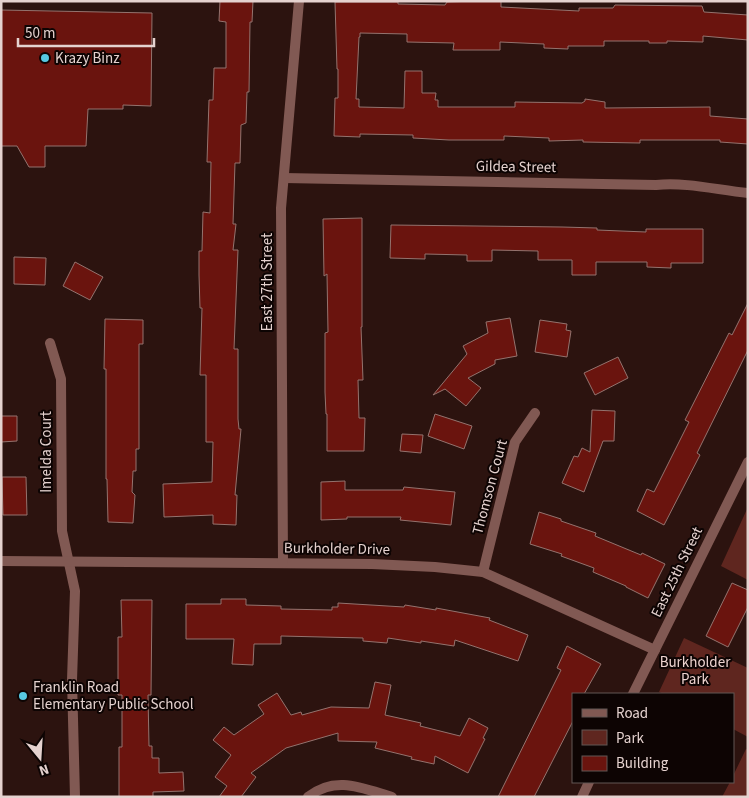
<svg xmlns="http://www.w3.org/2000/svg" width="749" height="798" viewBox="0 0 749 798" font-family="'Source Sans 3',sans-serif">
	<rect width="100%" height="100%" fill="#2c130f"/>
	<g fill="#5f261f">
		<path d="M 748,507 L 748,580 L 721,566 Z"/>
		<path d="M 684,638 L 748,668 L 748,737 L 733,729 L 733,694 L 664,694 L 659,692 Z"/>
		<path d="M 746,749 L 748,750 L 748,797 L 722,797 L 730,782 L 733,782 L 733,776 Z"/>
	</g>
	<g fill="#6a140e" stroke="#94736e">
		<path d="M 220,1 L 253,1 L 252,22 L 250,22 L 249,92 L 247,92 L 246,123 L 241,125 L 240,163 L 235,163 L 233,224 L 236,224 L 233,250 L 238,250 L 234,349 L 238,349 L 238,419 L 239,429 L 241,429 L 235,495 L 237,495 L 236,525 L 213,524 L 213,515 L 164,517 L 163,484 L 212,482 L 213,442 L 206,442 L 206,375 L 200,375 L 202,308 L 200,308 L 199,275 L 199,251 L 202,251 L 203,212 L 210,213 L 211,162 L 207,162 L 209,100 L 213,100 L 214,68 L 226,68 L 226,22 L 219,21 Z"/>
		<path d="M 477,1 L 501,1 L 501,7 L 579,11 L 579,8 L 613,8 L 615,5 L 702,6 L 704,12 L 748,15 L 748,40 L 703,36 L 703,42 L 667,41 L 667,43 L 649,43 L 649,41 L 604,41 L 604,46 L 568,46 L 568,49 L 544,48 L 544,44 L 500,42 L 500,50 L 453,50 L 454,43 L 407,42 L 407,34 L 360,33 L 360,37 L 359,37 L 356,99 L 359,99 L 359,107 L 404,108 L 405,71 L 422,71 L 422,93 L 436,93 L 435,100 L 438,100 L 438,107 L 515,107 L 515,102 L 582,103 L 585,101 L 585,99 L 605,102 L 605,108 L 710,107 L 710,116 L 748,119 L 748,144 L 720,142 L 720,140 L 640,140 L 640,143 L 583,142 L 583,140 L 549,141 L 549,138 L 504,136 L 504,140 L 449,140 L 413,138 L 413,135 L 360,134 L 360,137 L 334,136 L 335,98 L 338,98 L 338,69 L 337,69 L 335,2 L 398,2 L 398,4 L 445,5 L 447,2 Z"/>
		<path d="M 1,10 L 152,13 L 151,106 L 123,105 L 123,109 L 88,109 L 86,146 L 45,146 L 45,167 L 29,167 L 17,146 L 1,146 Z"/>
		<path d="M 362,218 L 362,327 L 361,327 L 363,380 L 358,380 L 359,418 L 365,418 L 364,451 L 327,451 L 327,414 L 326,414 L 325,392 L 325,333 L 328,332 L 327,274 L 324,276 L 323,219 Z"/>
		<path d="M 391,225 L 562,227 L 597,228 L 597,230 L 646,232 L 646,229 L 703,229 L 703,263 L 671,263 L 671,268 L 647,267 L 647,262 L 596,262 L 596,275 L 572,275 L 572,260 L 538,260 L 538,251 L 492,250 L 492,261 L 467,261 L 467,255 L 425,254 L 425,259 L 390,258 Z"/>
		<path d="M 14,257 L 46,258 L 45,285 L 14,284 Z"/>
		<path d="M 75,262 L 103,277 L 90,300 L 63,286 Z"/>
		<path d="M 748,303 L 748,350 L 697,453 L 700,455 L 664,525 L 637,511 L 647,489 L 654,492 L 689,422 L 685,420 L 729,333 L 732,335 Z"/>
		<path d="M 510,318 L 517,356 L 495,360 L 495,364 L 468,378 L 481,388 L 466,406 L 445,389 L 433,395 L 467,354 L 463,346 L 488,333 L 486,322 Z"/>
		<path d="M 105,319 L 143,320 L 143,344 L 139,344 L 139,449 L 136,449 L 136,471 L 133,471 L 132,492 L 135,495 L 133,523 L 108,522 L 107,479 L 106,479 L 106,369 L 104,369 Z"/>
		<path d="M 540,320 L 567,324 L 566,330 L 571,331 L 567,357 L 535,352 Z"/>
		<path d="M 618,357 L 628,378 L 595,395 L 584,373 Z"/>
		<path d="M 592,410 L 615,411 L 614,441 L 603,441 L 584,492 L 562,483 L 574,456 L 578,457 L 582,448 L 590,452 Z"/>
		<path d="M 435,414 L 472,426 L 464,449 L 428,436 Z"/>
		<path d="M 1,416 L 17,416 L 17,441 L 1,442 Z"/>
		<path d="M 402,434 L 423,435 L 421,453 L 400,451 Z"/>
		<path d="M 2,477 L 26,477 L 27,515 L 3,515 Z"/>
		<path d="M 345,481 L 345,490 L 403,490 L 404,487 L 455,492 L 451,525 L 400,520 L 401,517 L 347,517 L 347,519 L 321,520 L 321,482 Z"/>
		<path d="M 539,512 L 561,519 L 561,521 L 596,533 L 595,536 L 641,555 L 642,553 L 665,564 L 648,598 L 626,587 L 626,586 L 593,572 L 594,568 L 561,556 L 562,554 L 530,544 Z"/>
		<path d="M 732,583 L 748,590 L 748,607 L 728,647 L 706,636 Z"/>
		<path d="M 221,599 L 246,599 L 246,605 L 281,606 L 281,609 L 332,610 L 332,607 L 338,607 L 338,603 L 404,607 L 405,605 L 436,610 L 436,608 L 490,618 L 489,620 L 528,635 L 518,661 L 455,640 L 454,646 L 421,641 L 421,643 L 388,638 L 387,643 L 363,641 L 363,638 L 281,636 L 281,644 L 254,644 L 253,665 L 232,664 L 234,639 L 186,639 L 186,604 L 221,604 Z"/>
		<path d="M 121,600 L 152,600 L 151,695 L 148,695 L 149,746 L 152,746 L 152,758 L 159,758 L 159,773 L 183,772 L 184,791 L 153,792 L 153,797 L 119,797 L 119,747 L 122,747 L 122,695 L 118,695 L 118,637 L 122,637 Z"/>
		<path d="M 567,646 L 601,664 L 584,694 L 573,694 L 573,721 L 534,797 L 498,797 L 561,670 L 557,668 Z"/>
		<path d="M 375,682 L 391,685 L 385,715 L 421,723 L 420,726 L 460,736 L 469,718 L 488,728 L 483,738 L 485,739 L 468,773 L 435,756 L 434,764 L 411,759 L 412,757 L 375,748 L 377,742 L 338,741 L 338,733 L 286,748 L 251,773 L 256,777 L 241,797 L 219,797 L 227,786 L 215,777 L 231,755 L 213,740 L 224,727 L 234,735 L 264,714 L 258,705 L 277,693 L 291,715 L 301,712 L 302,715 L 331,707 L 369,708 Z"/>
	</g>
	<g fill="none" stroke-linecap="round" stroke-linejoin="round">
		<g stroke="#815953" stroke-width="10">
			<path d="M 284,178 L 656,185 C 687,182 717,190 748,193"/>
			<path d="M 50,343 L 61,379 L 62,531 L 75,591 L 72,680 L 75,797"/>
			<path d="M 1,561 L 372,564 L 435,567 L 483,572 L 655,650"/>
			<path d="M 283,563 L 281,208 L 299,1"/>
			<path d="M 483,572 L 515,442 L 535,413"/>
			<path d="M 633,694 L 748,462"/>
			<path d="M 308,797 C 335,775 362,788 392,797"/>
			<path d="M 582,797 L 589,782"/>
		</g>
	</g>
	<g fill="#57c9e2" stroke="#0d0403" stroke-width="2">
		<circle cx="45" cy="58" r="5"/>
		<circle cx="23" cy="696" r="5"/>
	</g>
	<g text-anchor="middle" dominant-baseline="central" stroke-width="4" stroke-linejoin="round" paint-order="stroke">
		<g font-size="15" fill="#e5d2cf" stroke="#0d0403" text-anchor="start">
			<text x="55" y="58">Krazy Binz</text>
			<text x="33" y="687">Franklin Road<tspan x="33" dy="17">Elementary Public School</tspan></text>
		</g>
		<g font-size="15" fill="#e5d2cf" stroke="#0d0403">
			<text transform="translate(516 167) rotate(1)">Gildea Street</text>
			<text transform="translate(267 282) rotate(-90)">East 27th Street</text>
			<text transform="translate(46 452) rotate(-90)">Imelda Court</text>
			<text transform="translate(490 487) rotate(-75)">Thomson Court</text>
			<text transform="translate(337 549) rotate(1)">Burkholder Drive</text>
			<text transform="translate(677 572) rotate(-64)">East 25th Street</text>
		</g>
		<g font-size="15" fill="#edd3cf" stroke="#0d0403">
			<text x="695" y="662">Burkholder<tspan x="695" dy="17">Park</tspan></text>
		</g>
	</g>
	<rect width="749" height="798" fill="none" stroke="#e5d2cf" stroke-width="5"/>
	<rect x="572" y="693" width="162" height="90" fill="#0d0403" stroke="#635655"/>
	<rect x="582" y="709" width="25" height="8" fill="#815953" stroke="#635655"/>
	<text x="616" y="718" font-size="15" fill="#e5d2cf">Road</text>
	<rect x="582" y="730" width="25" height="15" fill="#5f261f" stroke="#635655"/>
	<text x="616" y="743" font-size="15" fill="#e5d2cf">Park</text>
	<rect x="582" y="756" width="25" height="15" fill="#6a140e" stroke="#635655"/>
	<text x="616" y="768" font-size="15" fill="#e5d2cf">Building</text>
	<g transform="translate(40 758) rotate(162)" stroke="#0d0403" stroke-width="4" paint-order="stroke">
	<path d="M0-4L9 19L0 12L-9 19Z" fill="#e5d2cf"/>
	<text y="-8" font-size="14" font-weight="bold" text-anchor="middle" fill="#e5d2cf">N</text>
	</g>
	<path d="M18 38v8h136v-8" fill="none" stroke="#e5d2cf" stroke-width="2.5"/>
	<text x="25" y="38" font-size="15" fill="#e5d2cf" stroke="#0d0403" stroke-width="4" paint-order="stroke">50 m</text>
</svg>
